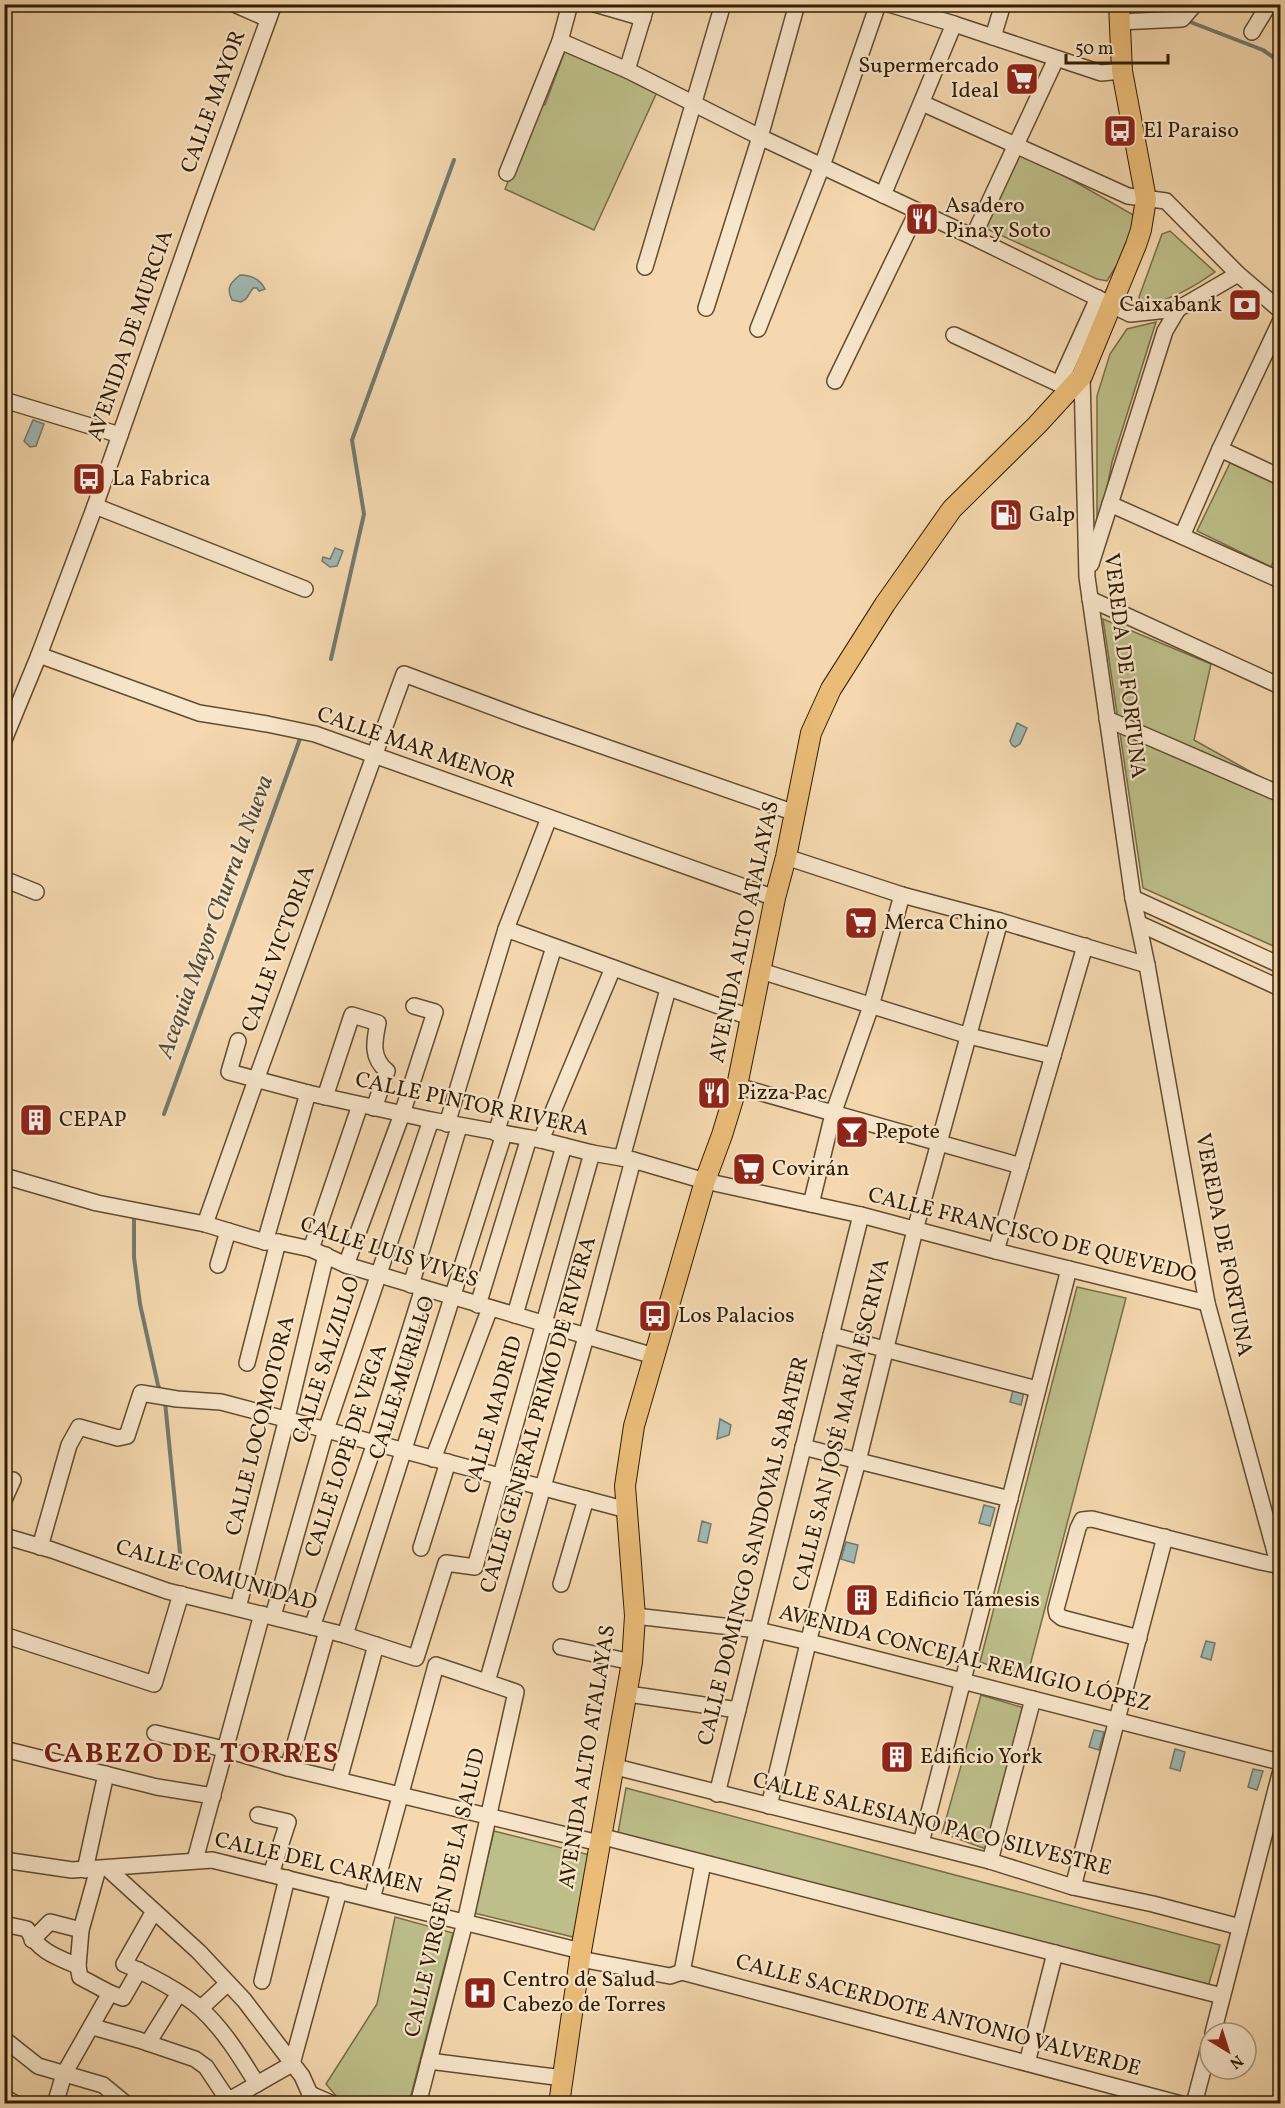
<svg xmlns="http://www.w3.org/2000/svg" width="1285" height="2108" viewBox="0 0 1285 2108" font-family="Vollkorn,serif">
	<rect width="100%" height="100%" fill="#f5d8af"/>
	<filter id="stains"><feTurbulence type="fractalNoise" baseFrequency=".00333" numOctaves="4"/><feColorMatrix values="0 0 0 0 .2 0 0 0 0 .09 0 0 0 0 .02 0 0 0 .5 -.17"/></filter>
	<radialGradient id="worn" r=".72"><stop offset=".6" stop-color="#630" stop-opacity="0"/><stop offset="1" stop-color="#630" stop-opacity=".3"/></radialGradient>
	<g fill="#bdbe8a" stroke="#766e48" stroke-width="1.5">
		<path d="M 566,48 L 657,92 L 594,230 L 505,189 L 540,104 L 545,105 Z"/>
		<path d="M 1019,150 L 1137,217 L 1118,263 L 1107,281 L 1097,279 L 985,228 Z"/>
		<path d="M 1170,231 L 1215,272 C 1193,288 1172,299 1146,306 L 1140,303 L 1139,297 L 1162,234 Z"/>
		<path d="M 1156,322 L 1112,462 L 1101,519 L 1097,523 L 1097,396 L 1110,354 L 1127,329 Z"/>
		<path d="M 1232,459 L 1280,483 L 1280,546 L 1271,567 L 1197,531 Z"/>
		<path d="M 1103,619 L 1211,664 L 1194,740 L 1280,788 L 1280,949 L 1143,888 Z"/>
		<path d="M 1077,1287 L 1126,1298 L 1027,1677 L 992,1669 L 992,1666 L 980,1662 Z"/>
		<path d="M 981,1695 L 1024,1708 L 986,1849 L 942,1833 Z"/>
		<path d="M 626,1788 L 1220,1945 L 1208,1987 L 618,1833 Z"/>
		<path d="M 494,1831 L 594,1856 L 573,1937 L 474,1913 Z"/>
		<path d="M 395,1917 L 453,1933 L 409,2103 L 342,2103 L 326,2084 L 377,2004 Z"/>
	</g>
	<g fill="#9fb8b4" stroke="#737a6e" stroke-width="1.5">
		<path d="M 240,275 C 252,275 260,279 265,289 L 259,291 L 257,288 L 253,288 L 246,299 L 241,302 L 232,300 C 226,288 230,283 240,275 Z"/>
		<path d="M 33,420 L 44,424 L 36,446 L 30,447 L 24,441 Z"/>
		<path d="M 335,548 L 343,551 L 337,566 L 330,567 L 322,561 L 323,557 L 330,559 Z"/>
		<path d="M 1017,723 L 1027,728 L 1020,744 L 1015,747 L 1012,745 L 1010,741 Z"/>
		<path d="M 1013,1390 L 1024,1392 L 1021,1405 L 1010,1402 Z"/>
		<path d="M 720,1419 L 731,1425 L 729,1435 L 717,1439 Z"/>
		<path d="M 984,1505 L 995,1508 L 990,1526 L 979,1523 Z"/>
		<path d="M 702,1521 L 711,1524 L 707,1543 L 698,1541 Z"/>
		<path d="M 846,1542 L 858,1545 L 854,1563 L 841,1559 Z"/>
		<path d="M 1206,1641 L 1215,1643 L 1211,1660 L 1201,1657 Z"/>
		<path d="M 1094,1730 L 1104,1732 L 1099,1750 L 1089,1747 Z"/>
		<path d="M 1175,1749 L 1185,1752 L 1180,1771 L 1170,1768 Z"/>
		<path d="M 1253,1769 L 1263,1771 L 1257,1790 L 1248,1787 Z"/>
	</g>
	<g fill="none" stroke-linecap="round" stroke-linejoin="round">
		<g stroke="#737a6e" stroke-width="4">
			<path d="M 1149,4 L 1170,14"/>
			<path d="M 1185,20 L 1263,50 L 1280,62"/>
			<path d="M 331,659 L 364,514 L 352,440 L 454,160"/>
			<path d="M 164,1114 L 301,736"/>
			<path d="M 134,1216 L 134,1257 L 140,1304 L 158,1385 L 161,1392"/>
			<path d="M 165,1402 L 181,1563"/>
		</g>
		<g stroke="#614c30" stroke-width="18">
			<g id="minor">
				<path d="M 234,4 L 268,19"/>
				<path d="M 595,4 L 643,18"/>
				<path d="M 889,4 L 954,24 L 1101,73 L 1122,71"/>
				<path d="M 1119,22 L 1182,19 L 1195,4"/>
				<path d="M 1252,32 L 1269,4"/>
				<path d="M 993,37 L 1003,4"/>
				<path d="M 560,41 L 627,70 L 760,137 L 973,237 L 1130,314 L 1178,309 L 1238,274"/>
				<path d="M 627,70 L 647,4"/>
				<path d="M 922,103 L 1128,196 L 1166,201 L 1238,274 L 1280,310"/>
				<path d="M 507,173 L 560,41 L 570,4"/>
				<path d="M 883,195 L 954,24"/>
				<path d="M 973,237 L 1056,59"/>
				<path d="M 645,267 L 723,4"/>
				<path d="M 706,308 L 760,137 L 797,4"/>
				<path d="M 758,329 L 822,166 L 878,4"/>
				<path d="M 954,335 L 1070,389"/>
				<path d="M 1082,376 L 1087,577 L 1133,898 L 1147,965 L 1207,1303 L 1280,1570"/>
				<path d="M 835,381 L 917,212"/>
				<path d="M 1059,384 L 1098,298"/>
				<path d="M 4,400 L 120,435"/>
				<path d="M 1220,449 L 1280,477"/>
				<path d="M 1110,504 L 1280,580"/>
				<path d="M 95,506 L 305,589"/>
				<path d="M 1182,536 L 1220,449 L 1280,322"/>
				<path d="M 1091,564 L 1165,331 L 1178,309"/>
				<path d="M 1090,599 L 1280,686"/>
				<path d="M 39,655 L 199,713 L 267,724 L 315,734 L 775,898"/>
				<path d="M 1107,719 L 1280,794"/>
				<path d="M 4,740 L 39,655 L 95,506 L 197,216 L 274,4"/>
				<path d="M 786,857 L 902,895 L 1000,921 L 1147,965"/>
				<path d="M 4,879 L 36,892"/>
				<path d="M 1133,898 L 1280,965"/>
				<path d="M 1140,924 L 1280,988"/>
				<path d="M 506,929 L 752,1018"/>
				<path d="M 761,971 L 969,1036 L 1053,1056"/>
				<path d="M 238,1041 L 229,1072 L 308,1093 L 431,1120 L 541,1140 L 592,1153 L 633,1160 L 705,1181 L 861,1215 L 996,1251 L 1207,1303"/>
				<path d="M 737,1086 L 1021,1166"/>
				<path d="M 325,1097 L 352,1015 L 378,1023 C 374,1042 371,1058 387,1071 L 374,1108"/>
				<path d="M 447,1124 L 506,929 L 549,818"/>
				<path d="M 496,1133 L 554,947"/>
				<path d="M 541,1140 L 613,968"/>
				<path d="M 622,1158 L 668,989"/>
				<path d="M 4,1176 L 97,1203 L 205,1224 L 265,1242 L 278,1242 L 311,1249 L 346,1265 L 654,1356"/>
				<path d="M 811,1204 L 833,1114 L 871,1006 L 902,895"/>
				<path d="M 205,1224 L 256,1080 L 404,674 L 525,719 L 795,813"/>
				<path d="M 265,1242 L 308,1093"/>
				<path d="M 311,1249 L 360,1105"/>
				<path d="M 996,1251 L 1085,946"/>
				<path d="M 218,1265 L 228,1231"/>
				<path d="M 346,1265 L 402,1114 L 435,1012 L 414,1006"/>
				<path d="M 411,1285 L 459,1127"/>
				<path d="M 478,1305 L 529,1138"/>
				<path d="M 515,1315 L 564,1146"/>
				<path d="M 831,1335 L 1037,1389"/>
				<path d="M 247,1363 L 278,1242"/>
				<path d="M 803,1447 L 1010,1499"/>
				<path d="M 433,1459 L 490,1308"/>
				<path d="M 4,1500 L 13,1480"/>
				<path d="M 4,1536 L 52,1550 L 167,1591 L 345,1635 L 416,1658 L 446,1563 L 475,1567 L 592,1153"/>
				<path d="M 40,1547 L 69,1445 L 79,1427 L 118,1438 L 127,1436 L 141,1393 L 177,1399 L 221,1402 L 627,1510"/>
				<path d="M 421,1548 L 448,1462"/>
				<path d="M 561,1584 L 586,1499"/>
				<path d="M 238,1608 L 287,1418 L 326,1255"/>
				<path d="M 273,1616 L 326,1430 L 431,1120"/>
				<path d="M 635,1616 L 758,1630 L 809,1642 L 1280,1762"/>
				<path d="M 312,1627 L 375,1443 L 423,1288"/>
				<path d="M 4,1635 L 154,1684 L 181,1594"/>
				<path d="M 345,1635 L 504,1134"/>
				<path d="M 1139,1638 L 1062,1618 L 1057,1614 L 1056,1609 L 1078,1528 L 1082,1520 L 1092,1519 L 1261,1562 L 1271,1564 L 1278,1563"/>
				<path d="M 561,1647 L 632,1662"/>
				<path d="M 487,1682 L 586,1337 L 633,1160"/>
				<path d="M 627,1693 L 635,1695 L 738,1710"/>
				<path d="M 155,1733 L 224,1749 L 288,1768 L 599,1843"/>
				<path d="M 4,1749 L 157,1787 L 213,1796"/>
				<path d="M 612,1766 L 990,1861 L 1073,1887 L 1153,1904 L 1240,1927"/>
				<path d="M 288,1768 L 327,1631"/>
				<path d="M 339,1780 L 376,1645"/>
				<path d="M 717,1794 L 861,1215"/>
				<path d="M 769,1806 L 810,1635 L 858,1461 L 915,1230 L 1000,921"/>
				<path d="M 258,1815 L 288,1822 L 271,1874"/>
				<path d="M 600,1836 L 1222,1996"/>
				<path d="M 921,1843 L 1069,1269"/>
				<path d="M 4,1860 L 72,1870 L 212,1860 L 581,1951"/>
				<path d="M 195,1860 L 262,1614"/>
				<path d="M 990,1861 L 1033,1699"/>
				<path d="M 107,1868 L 199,1952 L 244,2000 L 302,2076 L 310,2094 L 312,2104"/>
				<path d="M 85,1870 L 106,1774"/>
				<path d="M 1073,1887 L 1165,1537"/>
				<path d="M 372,1899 L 436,1665 L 516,1692 L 465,1922 L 418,2104"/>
				<path d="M 154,1911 L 124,1964 C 146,1973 184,1993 201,2009 C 224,2030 241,2058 257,2084"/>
				<path d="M 4,1924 L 27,1929 C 38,1951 56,1957 78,1966 L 81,1930 L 98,1869"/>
				<path d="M 32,1940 L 50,1922 L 81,1930"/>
				<path d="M 580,1959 L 670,1976 L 682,1972"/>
				<path d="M 682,1972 L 1181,2104"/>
				<path d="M 682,1972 L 703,1863"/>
				<path d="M 262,1981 L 287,1878"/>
				<path d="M 110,1993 L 123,1998 L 139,1970"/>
				<path d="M 201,2008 L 228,1983"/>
				<path d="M 93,2027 L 139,2040 L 195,2059 L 206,2067 L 228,2100"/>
				<path d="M 1213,2033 L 1280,1774"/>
				<path d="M 4,2039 L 38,2066 L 103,2085 L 126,2104"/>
				<path d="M 148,2043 L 179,1993"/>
				<path d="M 429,2061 L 563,2078"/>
				<path d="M 1027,2063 L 1055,1953"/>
				<path d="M 310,2094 L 333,2104"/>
				<path d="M 4,2097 L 16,2104"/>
				<path d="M 63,2104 L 56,2101 L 64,2074 L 110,1993 L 80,1977 L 78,1966"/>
				<path d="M 222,2104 L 292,2064 L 339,1891"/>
				<path d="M 1194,2104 L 1210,2043"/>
			</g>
		</g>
		<g stroke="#301d05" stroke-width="22">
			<path id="major" d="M 559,2104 L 581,1951 L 632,1662 L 635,1616 L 625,1486 L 634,1426 L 705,1181 L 722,1135 L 737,1086 L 775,898 L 786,857 L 811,733 L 831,689 L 885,604 L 952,509 L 1037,425 L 1082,376 L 1136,245 L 1141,230 L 1146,199 L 1122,71 L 1119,4"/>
		</g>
		<use href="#minor" stroke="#f8e6cb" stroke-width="15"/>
		<use href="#major" stroke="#eabc78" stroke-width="20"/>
	</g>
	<defs>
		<g id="supermarket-square" transform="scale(1.725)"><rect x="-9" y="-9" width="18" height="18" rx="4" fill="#8f2418" stroke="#f8e6cb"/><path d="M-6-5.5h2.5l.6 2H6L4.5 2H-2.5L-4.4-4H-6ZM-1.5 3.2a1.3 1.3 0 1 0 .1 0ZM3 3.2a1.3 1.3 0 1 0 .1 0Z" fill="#fff"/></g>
		<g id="bus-square" transform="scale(1.725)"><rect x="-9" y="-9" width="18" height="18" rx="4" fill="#8f2418" stroke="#f8e6cb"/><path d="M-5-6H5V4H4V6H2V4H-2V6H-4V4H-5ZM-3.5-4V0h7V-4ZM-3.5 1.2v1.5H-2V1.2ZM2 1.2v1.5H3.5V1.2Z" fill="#fff"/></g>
		<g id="restaurant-square" transform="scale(1.725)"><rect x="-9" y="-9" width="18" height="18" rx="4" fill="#8f2418" stroke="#f8e6cb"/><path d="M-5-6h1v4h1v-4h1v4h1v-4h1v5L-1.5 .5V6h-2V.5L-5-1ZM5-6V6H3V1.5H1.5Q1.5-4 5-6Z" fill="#fff"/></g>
		<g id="bank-square" transform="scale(1.725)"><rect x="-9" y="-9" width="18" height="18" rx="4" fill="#8f2418" stroke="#f8e6cb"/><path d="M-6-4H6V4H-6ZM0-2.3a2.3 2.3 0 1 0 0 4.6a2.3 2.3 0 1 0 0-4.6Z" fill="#fff"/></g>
		<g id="fuel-square" transform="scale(1.725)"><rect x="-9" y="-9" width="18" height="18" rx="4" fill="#8f2418" stroke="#f8e6cb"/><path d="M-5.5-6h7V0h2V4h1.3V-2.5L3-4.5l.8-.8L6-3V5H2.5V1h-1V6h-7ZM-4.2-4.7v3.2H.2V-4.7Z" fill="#fff"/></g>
		<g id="building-square" transform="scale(1.725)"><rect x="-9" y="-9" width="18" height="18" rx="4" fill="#8f2418" stroke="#f8e6cb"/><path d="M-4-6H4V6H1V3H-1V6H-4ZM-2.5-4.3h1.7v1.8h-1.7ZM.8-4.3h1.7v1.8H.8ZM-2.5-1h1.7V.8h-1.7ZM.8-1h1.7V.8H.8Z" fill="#fff"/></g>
		<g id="bar-square" transform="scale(1.725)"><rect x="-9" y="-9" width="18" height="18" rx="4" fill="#8f2418" stroke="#f8e6cb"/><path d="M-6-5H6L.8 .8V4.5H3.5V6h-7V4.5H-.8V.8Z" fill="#fff"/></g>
		<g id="hospital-square" transform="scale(1.725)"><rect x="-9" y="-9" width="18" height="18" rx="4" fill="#8f2418" stroke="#f8e6cb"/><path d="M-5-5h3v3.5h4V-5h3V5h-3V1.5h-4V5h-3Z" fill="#fff"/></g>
	</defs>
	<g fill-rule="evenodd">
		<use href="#supermarket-square" x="1022" y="79"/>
		<use href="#bus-square" x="1120" y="131"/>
		<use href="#restaurant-square" x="922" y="219"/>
		<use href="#bank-square" x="1245" y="305"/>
		<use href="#bus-square" x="89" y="479"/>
		<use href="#fuel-square" x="1006" y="515"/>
		<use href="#supermarket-square" x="861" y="923"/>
		<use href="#restaurant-square" x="714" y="1093"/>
		<use href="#building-square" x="36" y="1120"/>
		<use href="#bar-square" x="852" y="1132"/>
		<use href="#supermarket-square" x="749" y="1169"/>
		<use href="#bus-square" x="655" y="1316"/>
		<use href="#building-square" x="862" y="1600"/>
		<use href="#building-square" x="897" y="1757"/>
		<use href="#hospital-square" x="480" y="1993"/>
	</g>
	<g text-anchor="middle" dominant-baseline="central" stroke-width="4.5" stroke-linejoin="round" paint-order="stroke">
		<g font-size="22" fill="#301d05" stroke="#f8e6cb" text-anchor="start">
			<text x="999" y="66" text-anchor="end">Supermercado<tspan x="999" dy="25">Ideal</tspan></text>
			<text x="1143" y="131">El Paraiso</text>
			<text x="945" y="206">Asadero<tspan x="945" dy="25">Pina y Soto</tspan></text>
			<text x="1222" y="305" text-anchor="end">Caixabank</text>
			<text x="112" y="479">La Fabrica</text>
			<text x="1029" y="515">Galp</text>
			<text x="884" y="923">Merca Chino</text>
			<text x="737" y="1093">Pizza Pac</text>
			<text x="59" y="1120">CEPAP</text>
			<text x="875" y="1132">Pepote</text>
			<text x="772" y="1169">Covirán</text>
			<text x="678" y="1316">Los Palacios</text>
			<text x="885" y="1600">Edificio Támesis</text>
			<text x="920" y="1757">Edificio York</text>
			<text x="503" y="1980">Centro de Salud<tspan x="503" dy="25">Cabezo de Torres</tspan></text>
		</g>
		<g font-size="22" fill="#301d05" stroke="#f8e6cb">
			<text transform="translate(214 102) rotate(-70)">CALLE MAYOR</text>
			<text transform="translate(131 336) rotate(-71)">AVENIDA DE MURCIA</text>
			<text transform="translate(1124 666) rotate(83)">VEREDA DE FORTUNA</text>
			<text transform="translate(416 748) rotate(19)">CALLE MAR MENOR</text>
			<text transform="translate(745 932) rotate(-78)">AVENIDA ALTO ATALAYAS</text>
			<text transform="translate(279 949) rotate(-70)">CALLE VICTORIA</text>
			<text transform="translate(472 1105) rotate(12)">CALLE PINTOR RIVERA</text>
			<text transform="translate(1032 1236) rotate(14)">CALLE FRANCISCO DE QUEVEDO</text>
			<text transform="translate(1223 1245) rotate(79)">VEREDA DE FORTUNA</text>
			<text transform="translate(389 1253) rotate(18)">CALLE LUIS VIVES</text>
			<text transform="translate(327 1360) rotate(-72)">CALLE SALZILLO</text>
			<text transform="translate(403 1378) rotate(-72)">CALLE MURILLO</text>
			<text transform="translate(494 1415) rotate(-74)">CALLE MADRID</text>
			<text transform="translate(539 1415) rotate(-74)">CALLE GENERAL PRIMO DE RIVERA</text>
			<text transform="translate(842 1425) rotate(-76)">CALLE SAN JOSÉ MARÍA ESCRIVA</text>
			<text transform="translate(261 1426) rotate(-76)">CALLE LOCOMOTORA</text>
			<text transform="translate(347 1451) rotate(-72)">CALLE LOPE DE VEGA</text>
			<text transform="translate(754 1551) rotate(-76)">CALLE DOMINGO SANDOVAL SABATER</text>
			<text transform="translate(216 1576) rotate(16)">CALLE COMUNIDAD</text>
			<text transform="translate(965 1659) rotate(14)">AVENIDA CONCEJAL REMIGIO LÓPEZ</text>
			<text transform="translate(588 1757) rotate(-81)">AVENIDA ALTO ATALAYAS</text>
			<text transform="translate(932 1825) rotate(14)">CALLE SALESIANO PACO SILVESTRE</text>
			<text transform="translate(318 1864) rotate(13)">CALLE DEL CARMEN</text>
			<text transform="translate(446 1893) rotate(-77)">CALLE VIRGEN DE LA SALUD</text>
			<text transform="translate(938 2016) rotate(15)">CALLE SACERDOTE ANTONIO VALVERDE</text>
		</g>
		<g font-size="24" font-style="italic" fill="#514c3a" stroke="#f8e6cb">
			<text transform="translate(216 917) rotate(-70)">Acequia Mayor Churra la Nueva</text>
		</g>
		<g font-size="28" font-weight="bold" letter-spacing="1.5" fill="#7a1f14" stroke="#f8e6cb">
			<text x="192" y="1754">CABEZO DE TORRES</text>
		</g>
	</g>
	<rect width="1285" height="2108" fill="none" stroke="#f5d8af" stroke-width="24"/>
	<rect x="6" y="6" width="1273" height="2096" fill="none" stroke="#301d05" stroke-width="3"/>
	<rect x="12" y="12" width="1261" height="2084" fill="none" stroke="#301d05" stroke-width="1.5"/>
	<g transform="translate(1228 2051) rotate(142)"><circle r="28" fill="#f8e6cb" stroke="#a8967c" stroke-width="1.5"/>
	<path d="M0-4.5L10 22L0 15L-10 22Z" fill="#8f2418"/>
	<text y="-9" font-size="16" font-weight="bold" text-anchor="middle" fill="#301d05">N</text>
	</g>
	<path d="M1066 54v9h102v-9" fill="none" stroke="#301d05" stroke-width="3"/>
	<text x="1075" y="54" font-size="18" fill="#301d05" stroke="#f8e6cb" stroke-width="4.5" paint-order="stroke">50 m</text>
	<rect width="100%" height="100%" filter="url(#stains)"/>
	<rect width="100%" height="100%" fill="url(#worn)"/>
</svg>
